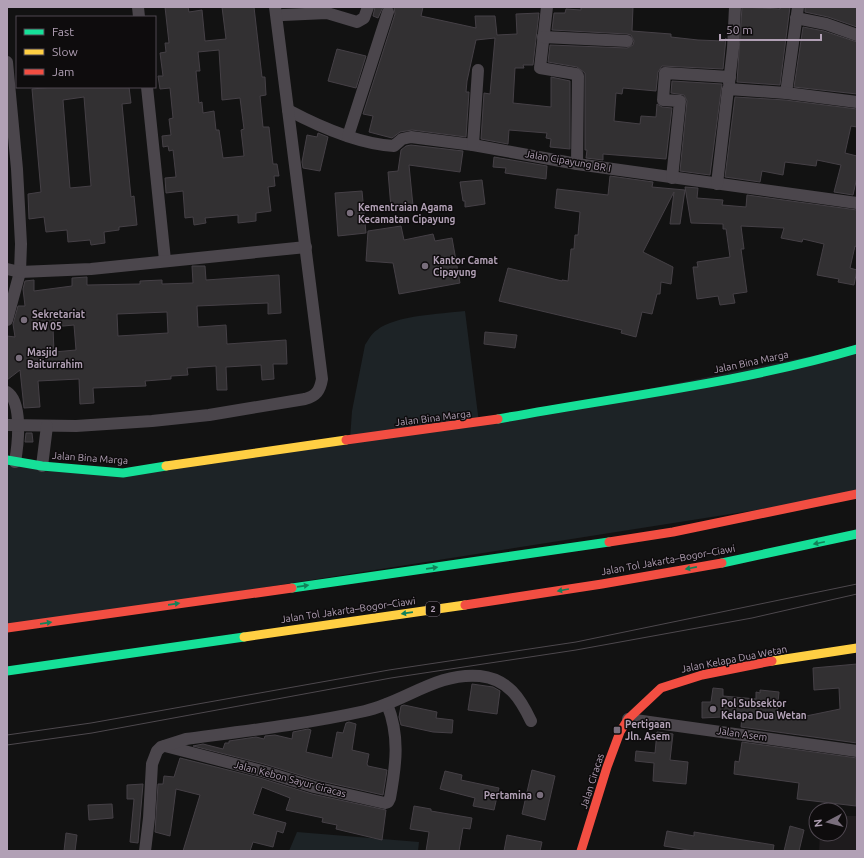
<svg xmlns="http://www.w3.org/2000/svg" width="864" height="858" viewBox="0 0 864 858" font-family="Ubuntu,sans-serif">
	<rect width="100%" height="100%" fill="#121212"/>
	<path fill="#1e1b1d" d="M 840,816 L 857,816 L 857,851 L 819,851 L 820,834 L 840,834 Z"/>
	<g fill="#1d2326">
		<path d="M 465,311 L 479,423 L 857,347 L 857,494 L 7,628 L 7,459 L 123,473 L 350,439 L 352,411 L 365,345 C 369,339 371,334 377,330 C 396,315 440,314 465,311 Z"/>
		<path d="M 297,832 L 419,842 L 418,851 L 289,851 Z"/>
	</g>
	<g fill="#323032" stroke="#454046" fill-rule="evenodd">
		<path d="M 165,7 L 188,7 L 189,12 L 202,10 L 205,41 L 226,39 L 222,7 L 254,7 L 262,77 L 265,77 L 266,95 L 260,96 L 263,127 L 269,127 L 273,164 L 277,164 L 279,176 L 274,176 L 275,186 L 268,187 L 271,211 L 256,213 L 256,221 L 238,223 L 238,215 L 205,218 L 206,223 L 194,225 L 193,217 L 185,218 L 183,191 L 166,193 L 165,178 L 176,177 L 173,150 L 169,151 L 168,146 L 163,147 L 162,136 L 171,135 L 169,119 L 173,118 L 170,88 L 160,89 L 158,76 L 163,76 L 160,53 L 166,52 L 165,43 L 169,43 ZM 219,50 L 222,100 L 240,98 L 244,129 L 241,130 L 244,156 L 223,158 L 219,130 L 216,130 L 214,111 L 203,113 L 202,102 L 199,103 L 196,71 L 200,71 L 198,52 Z"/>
		<path d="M 375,7 L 383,7 L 378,18 L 373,16 Z"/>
		<path d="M 394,7 L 423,7 L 421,16 L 476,28 L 475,16 L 495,16 L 497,35 L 517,34 L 516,14 L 539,13 L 533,65 L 523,65 L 524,68 L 515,68 L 513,103 L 551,107 L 551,77 L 570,81 L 570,149 L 550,147 L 551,139 L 546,138 L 547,133 L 509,130 L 508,144 L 481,139 L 484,93 L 490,94 L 495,38 L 476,40 L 467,81 L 466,92 L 469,92 L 466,137 L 412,130 L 400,132 L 392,138 L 369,132 L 373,116 L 363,114 L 395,14 Z"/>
		<path d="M 581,7 L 633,7 L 632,31 L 671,34 L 671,37 L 698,40 L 724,41 L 726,38 L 723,69 L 662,66 L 658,72 L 656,91 L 623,88 L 622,94 L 616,93 L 614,121 L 640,124 L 641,116 L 656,117 L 657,104 L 662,107 L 672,108 L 666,159 L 603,154 L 603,160 L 586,158 L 587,150 L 585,150 L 585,73 L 577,67 L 548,62 L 550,45 L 627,48 L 633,45 L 634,41 L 631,35 L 627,34 L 552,30 L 554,13 L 565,13 L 566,9 L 581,10 Z"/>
		<path d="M 742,7 L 780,9 L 780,7 L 790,7 L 780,85 L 737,82 Z"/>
		<path d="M 805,7 L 857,7 L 857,27 L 828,17 L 805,12 Z"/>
		<path d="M 803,27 L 824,31 L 857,42 L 857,94 L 794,87 Z"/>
		<path d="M 337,49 L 366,56 L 356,88 L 328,81 Z"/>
		<path d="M 672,81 L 722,84 L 710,175 L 680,171 L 687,101 L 684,95 L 671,93 Z"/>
		<path d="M 54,87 L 129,87 L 131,103 L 122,104 L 131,197 L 134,196 L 137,225 L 119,227 L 119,230 L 104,232 L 105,243 L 91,245 L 90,240 L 68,242 L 67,230 L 46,232 L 44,217 L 29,219 L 28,194 L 41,192 L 32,89 ZM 84,97 L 91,186 L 70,188 L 63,100 Z"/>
		<path d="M 735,97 L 785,100 L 857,109 L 857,127 L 851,126 L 845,153 L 857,156 L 857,177 L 853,195 L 834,192 L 841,165 L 817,160 L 816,166 L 785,162 L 783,175 L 762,171 L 760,182 L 725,177 Z"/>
		<path d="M 318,133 L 328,137 L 320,171 L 303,168 L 302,162 L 307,135 L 317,137 Z"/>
		<path d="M 411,145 L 463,151 L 460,172 L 409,165 L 413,206 L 391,208 L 388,172 L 398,171 L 401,150 L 406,146 Z"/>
		<path d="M 494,157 L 547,166 L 546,179 L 505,173 L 506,168 L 493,167 Z"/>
		<path d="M 610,176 L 653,182 L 652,187 L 685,190 L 680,224 L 670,224 L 674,192 L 643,252 L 673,267 L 671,284 L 661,282 L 660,294 L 657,294 L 652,314 L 642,312 L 636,337 L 621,333 L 622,330 L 499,301 L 508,268 L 562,281 L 562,280 L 568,281 L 571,249 L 574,249 L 575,235 L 578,235 L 580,212 L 555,208 L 557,189 L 608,195 Z"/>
		<path d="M 482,180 L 485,204 L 465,207 L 465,201 L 463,201 L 460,182 Z"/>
		<path d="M 685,187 L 698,188 L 697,198 L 723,200 L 722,205 L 746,207 L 747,195 L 857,210 L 857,247 L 855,246 L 850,268 L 857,270 L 854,285 L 838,282 L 839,279 L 817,275 L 824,244 L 803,239 L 802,242 L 781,238 L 784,228 L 741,226 L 744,249 L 741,249 L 747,292 L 733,294 L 735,303 L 720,305 L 718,296 L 697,299 L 693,267 L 698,267 L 697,262 L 730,257 L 726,229 L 723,229 L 723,224 L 691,223 Z"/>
		<path d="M 362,191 L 366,233 L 338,236 L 335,193 Z"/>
		<path d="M 401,226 L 404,240 L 433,234 L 435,241 L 452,238 L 460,283 L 399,294 L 393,263 L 366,261 L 368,231 Z"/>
		<path d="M 192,266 L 205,266 L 206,280 L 279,275 L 281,313 L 268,314 L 268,303 L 197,306 L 198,327 L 226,325 L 227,344 L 286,340 L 287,364 L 273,364 L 274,379 L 262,380 L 261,365 L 226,367 L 227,390 L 217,390 L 216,366 L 187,368 L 188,375 L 171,376 L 171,379 L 145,381 L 146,386 L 93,388 L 94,403 L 80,404 L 79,379 L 38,381 L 40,407 L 24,408 L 20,370 L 7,380 L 7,336 L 15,337 L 13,324 L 18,306 L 25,306 L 23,289 L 25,281 L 34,280 L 34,291 L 72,286 L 72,278 L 87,277 L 87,285 L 140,284 L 140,281 L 162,280 L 162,284 L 193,283 ZM 167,312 L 168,333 L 118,336 L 117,314 ZM 74,325 L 76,350 L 54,352 L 53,327 Z"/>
		<path d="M 485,332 L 517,335 L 515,348 L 484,344 Z"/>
		<path d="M 26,433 L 32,433 L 33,442 L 25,442 Z"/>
		<path d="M 857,664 L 857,743 L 741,727 L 742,716 L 702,718 L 702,702 L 711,702 L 713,688 L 723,689 L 723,696 L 756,699 L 756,692 L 760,693 L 760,690 L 779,692 L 777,713 L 806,716 L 840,709 L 839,688 L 814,690 L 813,668 Z"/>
		<path d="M 472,684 L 493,687 L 500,691 L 497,714 L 468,710 Z"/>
		<path d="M 404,705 L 437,712 L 436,718 L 453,720 L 452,733 L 433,732 L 401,725 L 399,717 L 401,706 Z"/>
		<path d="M 349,722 L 356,724 L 352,750 L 369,754 L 367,764 L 368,766 L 387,770 L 383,795 L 316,780 L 264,764 L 193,746 L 203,744 L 223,749 L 225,743 L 229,743 L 229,741 L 256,737 L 264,739 L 265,736 L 275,735 L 292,739 L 293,732 L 308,729 L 311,730 L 306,752 L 332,758 L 337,732 L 343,733 L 346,723 Z"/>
		<path d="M 657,732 L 673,734 L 670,760 L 688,762 L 686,784 L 653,781 L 654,763 L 635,761 L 636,751 L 655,753 Z"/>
		<path d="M 742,742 L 857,758 L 856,806 L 797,799 L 799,783 L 734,774 L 735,761 L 739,762 Z"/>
		<path d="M 180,758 L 260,778 L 312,794 L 386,810 L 382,840 L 336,829 L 337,825 L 322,822 L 323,818 L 286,810 L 290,798 L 262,787 L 253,814 L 286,823 L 283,833 L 277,831 L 273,847 L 253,842 L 250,851 L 183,851 L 200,795 L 176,789 L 170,836 L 155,832 L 158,784 L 163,784 L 164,776 L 174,777 Z"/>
		<path d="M 532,770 L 555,776 L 545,820 L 522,814 Z"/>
		<path d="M 445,771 L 462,775 L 461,780 L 499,788 L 494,810 L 473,806 L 475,798 L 440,789 Z"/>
		<path d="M 143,784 L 138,843 L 130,842 L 134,799 L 127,799 L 127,785 Z"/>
		<path d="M 112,804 L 113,818 L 89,820 L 88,805 Z"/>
		<path d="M 414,806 L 431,809 L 431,811 L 472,818 L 470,829 L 463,828 L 459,851 L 426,851 L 429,832 L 410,829 Z"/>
		<path d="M 790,826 L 804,830 L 799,851 L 784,851 Z"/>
		<path d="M 667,831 L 694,836 L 694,832 L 774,845 L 773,851 L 694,851 L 664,846 Z"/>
		<path d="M 66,833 L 77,835 L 75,851 L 64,851 Z"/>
		<path d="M 507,835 L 542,842 L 540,851 L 504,851 Z"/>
	</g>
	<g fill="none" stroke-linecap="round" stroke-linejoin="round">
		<g stroke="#4b464c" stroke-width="12">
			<path d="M 138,7 L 139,17"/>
			<path d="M 547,7 L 540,68 L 576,74 L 578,76 L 577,164"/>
			<path d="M 283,15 L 327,13 L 357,22 L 364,18 L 368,7"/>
			<path d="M 796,18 L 826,24 L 857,35"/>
			<path d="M 543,37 L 627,41"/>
			<path d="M 7,62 L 17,169 L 21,244 L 20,272 L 7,320"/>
			<path d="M 729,83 L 733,48 L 735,7"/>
			<path d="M 147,87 L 165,260"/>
			<path d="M 786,93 L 798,7"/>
			<path d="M 288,110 C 320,127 358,144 394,146 L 402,139 L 411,137 L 473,145 L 577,164 L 857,203"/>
			<path d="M 348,136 L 388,12"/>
			<path d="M 473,145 L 478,70"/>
			<path d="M 672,178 L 680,101 L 663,100 L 665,73 L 730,77"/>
			<path d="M 717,184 L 728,89 L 786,93 L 857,102"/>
			<path d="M 7,269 L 20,272 L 91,269 L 306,247"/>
			<path d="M 7,392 C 23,402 18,445 15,462"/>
			<path d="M 7,425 L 76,426 L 152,421 L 209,415 L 305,399 C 316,396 320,391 322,379 L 275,7"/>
			<path d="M 42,466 L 47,426"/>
			<path d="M 628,719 L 857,751"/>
			<path d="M 165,746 L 262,771 L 314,787 L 385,803 L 388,802 L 390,798 C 396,765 400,736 387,704"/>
			<path d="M 145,851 L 149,818 L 152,764 L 157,751 L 161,747 L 186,739 C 246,731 306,724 365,711 C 405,702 437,672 480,676 C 508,679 520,698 531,721"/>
		</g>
		<g stroke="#16e098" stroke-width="9">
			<path d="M 498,419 C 617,397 740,383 857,349"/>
			<path d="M 7,460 L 42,466 L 123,473 L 166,466"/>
			<path d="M 722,563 L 857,534"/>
			<path d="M 292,588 L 609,542"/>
			<path d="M 7,671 L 244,637"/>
		</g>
		<g stroke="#ffcf43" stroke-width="9">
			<path d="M 166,466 L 346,440"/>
			<path d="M 244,637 L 465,605"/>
			<path d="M 772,661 L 857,648"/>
		</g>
		<g stroke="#f24e42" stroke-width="9">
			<path d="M 346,440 L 498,419"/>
			<path d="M 609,542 L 673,532 L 857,494"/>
			<path d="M 465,605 L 602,584 L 722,563"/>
			<path d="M 7,628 L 292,588"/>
			<path d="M 581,851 L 607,767 L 620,732 L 628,719 L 661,688 L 702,675 L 772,661"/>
		</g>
		<g stroke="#4d484d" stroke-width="1">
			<path d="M 7,735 L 91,723 L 389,670 L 576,642 L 857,584"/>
			<path d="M 7,745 L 92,733 L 391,678 L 576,650 L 752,618 L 857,594"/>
		</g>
	</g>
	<defs><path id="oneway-solid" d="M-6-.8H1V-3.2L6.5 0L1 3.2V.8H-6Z"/></defs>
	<g fill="#128159">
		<use href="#oneway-solid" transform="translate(819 543) rotate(168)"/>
		<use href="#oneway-solid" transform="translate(432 568) rotate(-8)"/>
		<use href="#oneway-solid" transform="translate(691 568) rotate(169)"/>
		<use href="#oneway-solid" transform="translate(303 586) rotate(-8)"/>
		<use href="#oneway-solid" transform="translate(563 590) rotate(170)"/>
		<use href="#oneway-solid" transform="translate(174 604) rotate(-8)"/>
		<use href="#oneway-solid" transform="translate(407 613) rotate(172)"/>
		<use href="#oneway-solid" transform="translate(46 623) rotate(-8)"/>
	</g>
	<g fill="#796e7c" stroke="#0e0c0d" stroke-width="1.5">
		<circle cx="350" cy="213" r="4"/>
		<circle cx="425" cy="266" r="4"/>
		<circle cx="24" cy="320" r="4"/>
		<circle cx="19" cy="358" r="4"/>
		<circle cx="713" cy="709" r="4"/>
		<rect x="613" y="726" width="8" height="8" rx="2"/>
		<circle cx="540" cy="795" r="4"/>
	</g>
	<g text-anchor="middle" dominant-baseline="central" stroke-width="3" stroke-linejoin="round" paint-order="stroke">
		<rect fill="#0e0c0d" stroke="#807483" stroke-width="1" x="426" y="602" width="14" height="14" rx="3"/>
		<g font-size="9" font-weight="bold" fill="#b1a0b5">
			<text x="433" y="609">2</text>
		</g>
		<g font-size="10" fill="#b1a0b5" stroke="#0e0c0d">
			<text transform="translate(568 161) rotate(10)">Jalan Cipayung BR I</text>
			<text transform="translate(751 362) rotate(-12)">Jalan Bina Marga</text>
			<text transform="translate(433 418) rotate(-7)">Jalan Bina Marga</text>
			<text transform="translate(90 458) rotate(4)">Jalan Bina Marga</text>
			<text transform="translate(668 560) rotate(-10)">Jalan Tol Jakarta–Bogor–Ciawi</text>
			<text transform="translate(348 610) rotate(-8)">Jalan Tol Jakarta–Bogor–Ciawi</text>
			<text transform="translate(734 659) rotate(-11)">Jalan Kelapa Dua Wetan</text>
			<text transform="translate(742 734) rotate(8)">Jalan Asem</text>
			<text transform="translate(290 779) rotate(15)">Jalan Kebon Sayur Ciracas</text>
			<text transform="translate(592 781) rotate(-72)">Jalan Ciracas</text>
		</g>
		<g font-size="10" font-weight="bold" fill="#b1a0b5" stroke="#0e0c0d" text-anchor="start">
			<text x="358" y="207">Kementraian Agama<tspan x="358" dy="12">Kecamatan Cipayung</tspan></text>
			<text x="433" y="260">Kantor Camat<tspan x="433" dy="12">Cipayung</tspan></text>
			<text x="32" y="314">Sekretariat<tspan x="32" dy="12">RW 05</tspan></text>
			<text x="27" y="352">Masjid<tspan x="27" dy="12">Baiturrahim</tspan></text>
			<text x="721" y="703">Pol Subsektor<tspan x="721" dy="12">Kelapa Dua Wetan</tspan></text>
			<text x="625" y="724">Pertigaan<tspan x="625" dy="12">Jln. Asem</tspan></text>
			<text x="532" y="795" text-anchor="end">Pertamina</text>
		</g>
	</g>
	<rect width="864" height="858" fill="none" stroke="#b1a0b5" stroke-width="16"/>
	<rect x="16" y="16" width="140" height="72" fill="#0e0c0d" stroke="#4f4750"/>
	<rect x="24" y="29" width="20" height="6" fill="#16e098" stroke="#4f4750"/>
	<text x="52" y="36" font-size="12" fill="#b1a0b5">Fast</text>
	<rect x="24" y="49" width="20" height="6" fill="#ffcf43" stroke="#4f4750"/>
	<text x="52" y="56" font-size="12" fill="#b1a0b5">Slow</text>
	<rect x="24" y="69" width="20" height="6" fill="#f24e42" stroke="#4f4750"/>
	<text x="52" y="76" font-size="12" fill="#b1a0b5">Jam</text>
	<g transform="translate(828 822) rotate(263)"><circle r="19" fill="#0e0c0d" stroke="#4f4750"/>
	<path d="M0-3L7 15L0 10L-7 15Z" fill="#796e7c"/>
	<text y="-6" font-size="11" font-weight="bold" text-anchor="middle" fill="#b1a0b5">N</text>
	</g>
	<path d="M720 34v6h101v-6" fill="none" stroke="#b1a0b5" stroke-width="2"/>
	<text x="726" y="34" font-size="12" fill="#b1a0b5" stroke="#0e0c0d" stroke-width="3" paint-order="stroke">50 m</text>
</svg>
